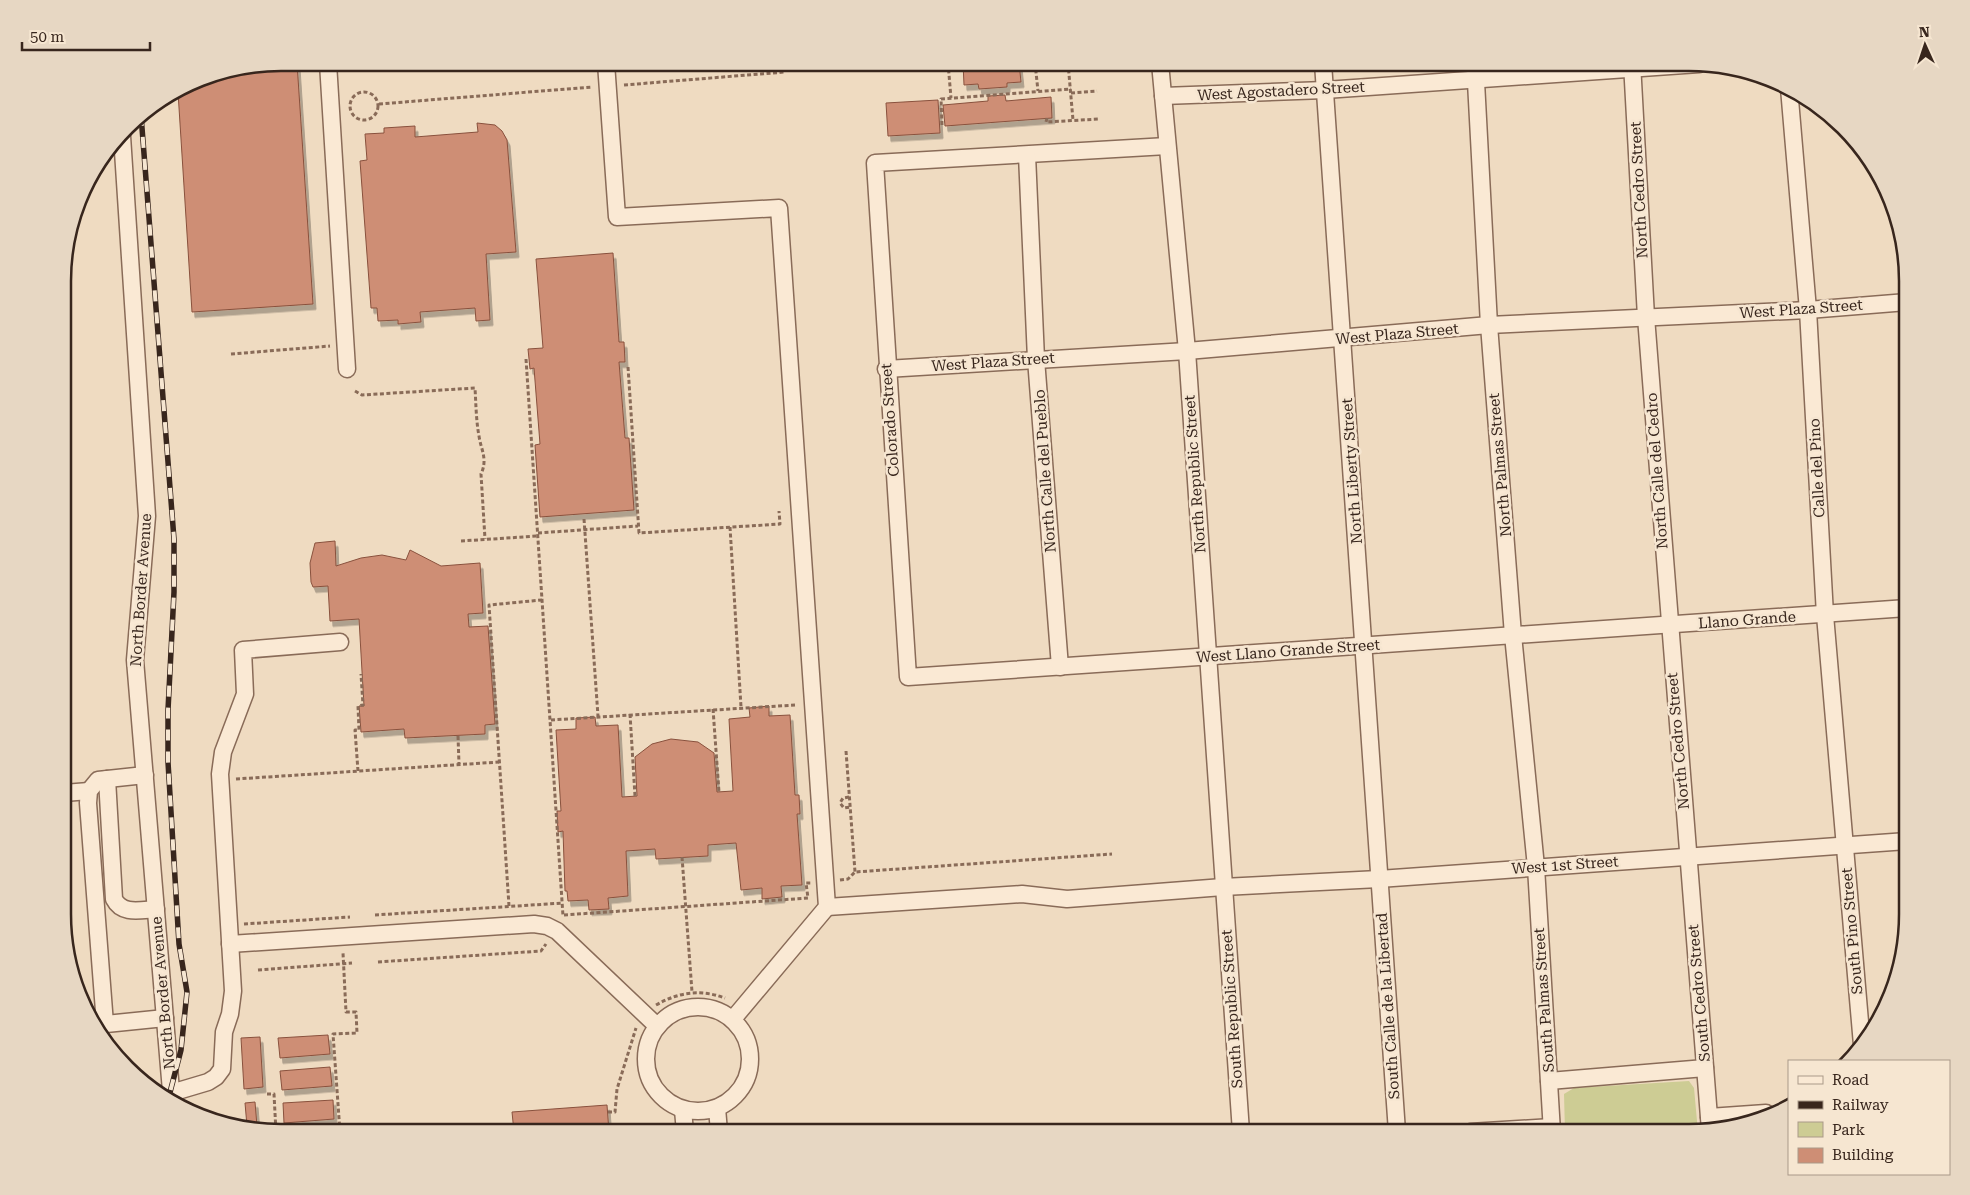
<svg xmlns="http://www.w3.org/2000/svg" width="1970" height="1195" viewBox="0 0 1970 1195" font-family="'Roboto Serif',serif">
	<defs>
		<filter id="shadow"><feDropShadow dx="3" dy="5.5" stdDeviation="0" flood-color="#0004"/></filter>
	</defs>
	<rect width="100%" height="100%" fill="#efdbc1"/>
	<path fill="#cdcc94" d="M 1689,1081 L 1694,1088 L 1698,1132 L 1565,1132 L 1564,1094 L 1574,1088 Z"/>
	<g fill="#ce8e75" stroke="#89513d" filter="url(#shadow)">
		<path d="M 282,62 L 297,63 L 313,304 L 192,312 L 178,92 L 198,79 Z"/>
		<path d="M 963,63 L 1019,63 L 1021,82 L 1007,83 L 1007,87 L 979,89 L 978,84 L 964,85 Z"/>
		<path d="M 1005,95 L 1006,101 L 1051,97 L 1052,118 L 945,126 L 943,105 L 988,101 L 988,96 Z"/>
		<path d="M 938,100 L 940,133 L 888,136 L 886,103 Z"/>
		<path d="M 477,123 L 495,125 L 502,131 L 507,140 L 516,252 L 486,254 L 490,320 L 476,321 L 475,308 L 420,312 L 421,322 L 398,324 L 398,320 L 378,321 L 377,308 L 371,308 L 360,161 L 367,160 L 365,134 L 384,133 L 384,128 L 415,126 L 415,137 L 478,132 Z"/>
		<path d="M 613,253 L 619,342 L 624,342 L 625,362 L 619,362 L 625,438 L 629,438 L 634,510 L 540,517 L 535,445 L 540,444 L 534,368 L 530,369 L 528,349 L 543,348 L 536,259 Z"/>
		<path d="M 335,541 L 336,566 L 361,558 L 382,555 L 406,560 L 410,550 L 441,566 L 480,563 L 483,613 L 468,614 L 469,627 L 488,626 L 495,724 L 485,725 L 485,734 L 405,738 L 404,729 L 361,732 L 359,706 L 364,706 L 359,619 L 330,621 L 328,586 L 313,587 L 311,582 L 310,563 L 315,543 Z"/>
		<path d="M 769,706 L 769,716 L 790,715 L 795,795 L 799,795 L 800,814 L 797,814 L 802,885 L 781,886 L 782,897 L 762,899 L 762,888 L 741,890 L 736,843 L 708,845 L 708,856 L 656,859 L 655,849 L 626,851 L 628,896 L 608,898 L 609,909 L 589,910 L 588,900 L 568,901 L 567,891 L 565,891 L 563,831 L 558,832 L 557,811 L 561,811 L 556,730 L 576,729 L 576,718 L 595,717 L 596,726 L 618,725 L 622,797 L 637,796 L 635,757 L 652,744 L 671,739 L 698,742 L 714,753 L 717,792 L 733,791 L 729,719 L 750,717 L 749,708 Z"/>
		<path d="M 328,1035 L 330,1054 L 280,1058 L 278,1038 Z"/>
		<path d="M 260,1037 L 263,1087 L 244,1089 L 241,1038 Z"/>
		<path d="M 330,1067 L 332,1086 L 282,1090 L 280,1071 Z"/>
		<path d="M 333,1100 L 334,1119 L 284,1123 L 283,1103 Z"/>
		<path d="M 255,1102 L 257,1126 L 247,1126 L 245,1103 Z"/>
		<path d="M 607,1105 L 609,1132 L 514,1132 L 512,1112 Z"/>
	</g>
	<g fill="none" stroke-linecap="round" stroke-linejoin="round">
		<g stroke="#896b58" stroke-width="19">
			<g id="minor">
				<path d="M 328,63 L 347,369"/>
				<path d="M 606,63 L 617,217 L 779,208 L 827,907 L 733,1019"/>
				<path d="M 1160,63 L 1187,351 L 1241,1132"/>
				<path d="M 1323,63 L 1397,1132"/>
				<path d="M 1475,63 L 1489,325 L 1513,635 L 1536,867 L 1552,1132"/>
				<path d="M 1632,63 L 1646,317 L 1710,1130"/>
				<path d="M 1789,88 L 1808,310 L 1825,615 L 1862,1045"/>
				<path d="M 1163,96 L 1325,90 L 1699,64"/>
				<path d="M 122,136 L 147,516 L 135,660 L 172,1103"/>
				<path d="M 1167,146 L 875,163 L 908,677 L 1907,608"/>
				<path d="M 1027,155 L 1036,359 L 1060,667"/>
				<path d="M 886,369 L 1187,351 L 1489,325 L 1808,310 L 1907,302"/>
				<path d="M 107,779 L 114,899 C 122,915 140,910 156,909"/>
				<path d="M 64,793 L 89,791"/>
				<path d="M 827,907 L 1022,894 L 1067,899 L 1223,887 L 1379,879 L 1907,841"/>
				<path d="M 230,944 L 534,924 L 547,926 L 557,931 L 657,1026"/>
				<circle cx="698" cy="1059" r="52"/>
				<path d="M 105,1024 L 88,803 L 89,791 L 98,780 L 145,775"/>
				<path d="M 96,1025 L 165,1018"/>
				<path d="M 1549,1081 L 1705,1068"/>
				<path d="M 171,1093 L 208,1082 L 216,1077 L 222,1069 L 224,1032 L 230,1014 L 233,991 L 220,774 L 223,752 L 245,694 L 243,650 L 340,642"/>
				<path d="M 717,1108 L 719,1132"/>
				<path d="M 683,1110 L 685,1132"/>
				<path d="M 1709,1117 L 1766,1113"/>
				<path d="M 1470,1132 L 1552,1127"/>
			</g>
		</g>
		<g stroke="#896b58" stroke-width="3" stroke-dasharray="4 2.5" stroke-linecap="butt">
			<path d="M 948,63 L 951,98"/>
			<path d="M 1035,63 L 1038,91"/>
			<path d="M 1068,63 L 1073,120"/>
			<path d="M 837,69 L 839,68 L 839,63"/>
			<path d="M 624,85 L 785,72"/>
			<circle cx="364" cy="106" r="14"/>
			<path d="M 1071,93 L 1097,91"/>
			<path d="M 379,104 L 592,87"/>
			<path d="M 1047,118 L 1046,122 L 1100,119"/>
			<path d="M 942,125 L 941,99 L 1071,89"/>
			<path d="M 231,354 L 330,346"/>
			<path d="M 526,359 L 563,916"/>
			<path d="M 628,367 L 639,533 L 780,524 L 779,511"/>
			<path d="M 355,391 L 362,395 L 475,388 C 476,404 476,420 479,436 C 481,450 488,459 481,474 L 485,539"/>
			<path d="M 584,519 L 598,716"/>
			<path d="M 730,527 L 741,707"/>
			<path d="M 538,533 L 638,526"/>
			<path d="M 461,541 L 538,536"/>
			<path d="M 713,709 L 719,792"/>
			<path d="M 630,714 L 635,796"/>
			<path d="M 551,720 L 795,705"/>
			<path d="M 458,736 L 459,764"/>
			<path d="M 846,751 L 855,872"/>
			<path d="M 358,771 L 355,730 L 359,730 L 358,706 L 363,705 L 361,674"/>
			<path d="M 236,779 L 499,762"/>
			<path d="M 849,797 L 843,798 L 840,803 L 844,808 L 850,807"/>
			<path d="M 682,857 L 692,992"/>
			<path d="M 840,880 L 848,879 L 855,872 L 1112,854"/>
			<path d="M 509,906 L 489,605 L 542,600"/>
			<path d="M 375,915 L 563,903"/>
			<path d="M 564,915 L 808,898 L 806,883 L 811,883"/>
			<path d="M 244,924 L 350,917"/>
			<path d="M 378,962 L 541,951 L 546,944"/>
			<path d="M 258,970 L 352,963"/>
			<path d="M 656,1005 C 679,992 700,989 725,998"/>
			<path d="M 267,1094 L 274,1094 L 276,1132"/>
			<path d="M 608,1112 L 615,1112 L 617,1089 L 636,1028"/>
			<path d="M 275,1132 L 340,1127"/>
			<path d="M 340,1132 L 333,1034 L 357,1033 L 356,1012 L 346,1012 L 343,953"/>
		</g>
		<use href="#minor" stroke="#fae9d4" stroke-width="16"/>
		<g stroke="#38261d" stroke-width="5.5">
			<path id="rail" d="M 141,115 L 174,539 L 174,592 L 168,710 L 168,762 L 179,944 L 187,992 L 181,1050 L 168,1100"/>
		</g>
		<use href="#rail" stroke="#f6e6d1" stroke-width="4" stroke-dasharray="11" stroke-linecap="butt"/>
	</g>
	<g text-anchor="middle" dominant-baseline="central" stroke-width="5" stroke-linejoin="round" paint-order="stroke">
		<g font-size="15" fill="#38261d" stroke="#f6e6d1">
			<text transform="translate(1281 91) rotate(-3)">West Agostadero Street</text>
			<text transform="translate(1639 190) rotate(-93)">North Cedro Street</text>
			<text transform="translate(1801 309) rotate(-4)">West Plaza Street</text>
			<text transform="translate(1397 334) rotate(-5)">West Plaza Street</text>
			<text transform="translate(993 362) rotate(-4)">West Plaza Street</text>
			<text transform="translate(890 420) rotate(-94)">Colorado Street</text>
			<text transform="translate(1500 465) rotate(-95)">North Palmas Street</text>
			<text transform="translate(1817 468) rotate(-93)">Calle del Pino</text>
			<text transform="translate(1045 471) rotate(-94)">North Calle del Pueblo</text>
			<text transform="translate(1352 471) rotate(-94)">North Liberty Street</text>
			<text transform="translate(1657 471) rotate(-94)">North Calle del Cedro</text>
			<text transform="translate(1195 474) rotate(-94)">North Republic Street</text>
			<text transform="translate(141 590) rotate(-86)">North Border Avenue</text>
			<text transform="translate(1747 620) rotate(-4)">Llano Grande</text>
			<text transform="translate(1288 651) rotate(-4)">West Llano Grande Street</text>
			<text transform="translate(1678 741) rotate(-95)">North Cedro Street</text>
			<text transform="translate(1565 865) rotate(-4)">West 1st Street</text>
			<text transform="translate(1852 931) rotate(-95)">South Pino Street</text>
			<text transform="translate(163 993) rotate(-95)">North Border Avenue</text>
			<text transform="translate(1699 993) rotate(-95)">South Cedro Street</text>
			<text transform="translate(1544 1000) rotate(-94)">South Palmas Street</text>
			<text transform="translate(1388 1006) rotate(-94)">South Calle de la Libertad</text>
			<text transform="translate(1232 1009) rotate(-94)">South Republic Street</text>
		</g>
	</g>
	<path d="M0 0H1970V1195H0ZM281 71H1689A210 210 0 0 1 1899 281V914A210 210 0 0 1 1689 1124H281A210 210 0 0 1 71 914V281A210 210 0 0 1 281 71Z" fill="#e7d7c3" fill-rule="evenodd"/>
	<path fill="none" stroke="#38261d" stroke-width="2.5" d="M281 71H1689A210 210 0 0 1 1899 281V914A210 210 0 0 1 1689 1124H281A210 210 0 0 1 71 914V281A210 210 0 0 1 281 71Z"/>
	<rect x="1788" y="1060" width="162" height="115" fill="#f6e6d1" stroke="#aa9989"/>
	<rect x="1798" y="1076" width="25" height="8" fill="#fae9d4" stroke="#aa9989"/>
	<text x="1832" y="1085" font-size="15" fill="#38261d">Road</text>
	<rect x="1798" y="1101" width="25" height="8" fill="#38261d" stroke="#aa9989"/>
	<text x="1832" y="1110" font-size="15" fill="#38261d">Railway</text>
	<rect x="1798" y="1122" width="25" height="15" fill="#cdcc94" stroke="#aa9989"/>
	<text x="1832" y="1135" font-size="15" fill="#38261d">Park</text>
	<rect x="1798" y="1148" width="25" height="15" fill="#ce8e75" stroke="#aa9989"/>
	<text x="1832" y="1160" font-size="15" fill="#38261d">Building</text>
	<g transform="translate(1925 45) rotate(357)" stroke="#f6e6d1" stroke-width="4" paint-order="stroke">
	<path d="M0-4L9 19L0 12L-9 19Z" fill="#38261d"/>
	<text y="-8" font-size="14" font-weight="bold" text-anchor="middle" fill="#38261d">N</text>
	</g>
	<path d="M22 42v8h128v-8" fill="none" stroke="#38261d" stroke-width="2.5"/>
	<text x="30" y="42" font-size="15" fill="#38261d" stroke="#f6e6d1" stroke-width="4" paint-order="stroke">50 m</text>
</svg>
